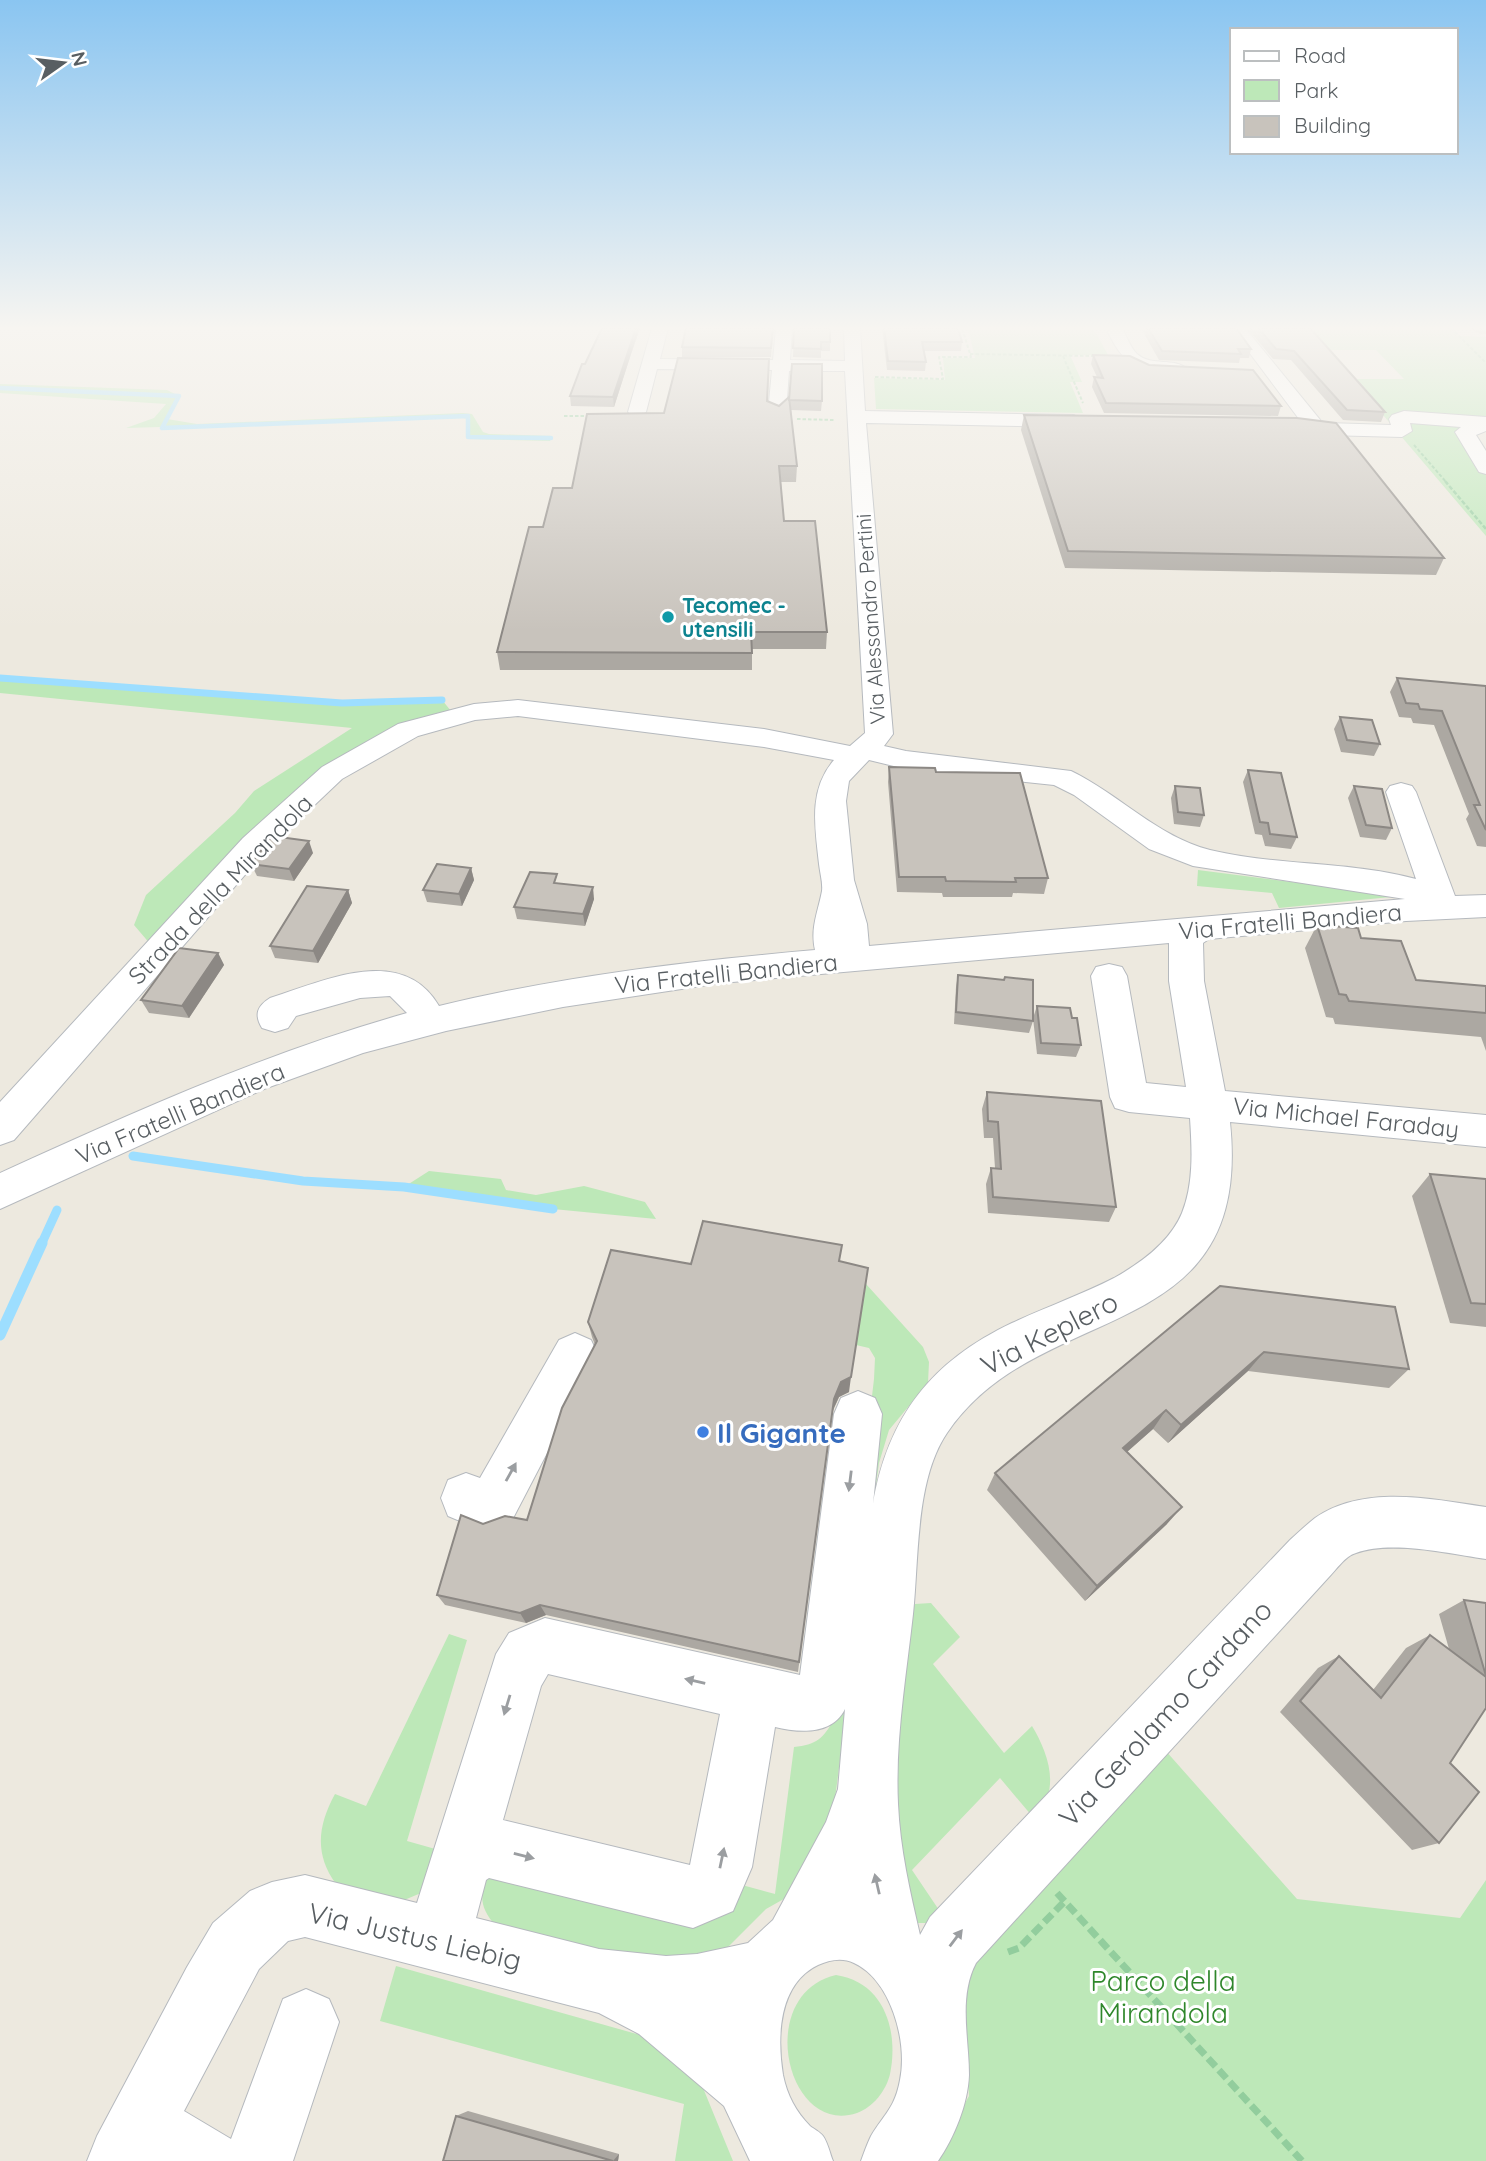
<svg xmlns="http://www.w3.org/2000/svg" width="1486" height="2161" viewBox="0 0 1486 2161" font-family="Quicksand,sans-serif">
	<rect width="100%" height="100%" fill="#ede9df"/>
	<g fill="#bde8b8">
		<path d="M 968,328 L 1088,328 L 1096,333 L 1108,355 L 1070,355 L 1082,382 L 1070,382 L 1083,413 L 876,409 L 874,378 L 945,380 L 943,358 L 975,358 Z"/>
		<path d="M 1309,328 L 1451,328 L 1459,336 L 1486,337 L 1486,425 L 1465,432 L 1486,468 L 1486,536 L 1366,395 L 1357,379 L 1404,379 L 1376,350 L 1330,350 Z"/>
		<path d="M 0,384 L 167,390 L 179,396 L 167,419 L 197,424 L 463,413 L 472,414 L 483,432 L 489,434 L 552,436 L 550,441 L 469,439 L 468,419 L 463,418 L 126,428 L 154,418 L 166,404 L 0,393 Z"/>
		<path d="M 0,678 L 109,684 L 342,703 L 442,700 L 456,717 L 332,773 L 157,952 L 134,925 L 146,895 L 235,813 L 254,791 L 352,728 L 0,693 Z"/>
		<path d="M 1198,870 L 1401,896 L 1279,908 L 1272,893 L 1197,886 Z"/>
		<path d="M 429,1171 L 501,1179 L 506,1190 L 536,1195 L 584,1186 L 645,1202 L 656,1219 L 553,1209 L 404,1187 Z"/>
		<path d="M 866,1284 L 923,1347 L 929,1362 L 928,1383 L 889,1430 L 879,1463 L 834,1806 L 798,1891 L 766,1909 L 714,1961 L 679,1974 L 497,1927 C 475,1903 482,1892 490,1863 L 742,1885 L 775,1894 L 794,1747 C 816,1745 824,1738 834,1719 L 874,1379 L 875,1358 L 869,1348 L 856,1345 Z"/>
		<path d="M 931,1603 L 960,1637 L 933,1664 L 1004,1753 L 1032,1726 C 1044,1746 1056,1774 1047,1798 C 1045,1804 1036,1811 1032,1816 L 1000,1778 L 912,1870 L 941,1913 L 929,1923 L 910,1923 L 890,1851 L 905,1621 L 915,1604 Z"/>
		<path d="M 449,1634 L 467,1640 L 407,1841 L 446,1852 L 421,1893 L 397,1903 L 336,1884 C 314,1854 318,1825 335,1794 L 366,1806 Z"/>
		<path d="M 1165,1750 L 1297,1899 L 1460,1918 L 1486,1880 L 1486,2161 L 932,2161 L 969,2096 L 960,1969 Z"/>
		<path d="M 396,1966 L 665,2042 L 694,2066 L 733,2161 L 675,2161 L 684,2104 L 380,2021 Z"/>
		<path d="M 836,1975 C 884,1982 899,2031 890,2074 C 886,2091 873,2107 857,2113 C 786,2137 754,1994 836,1975 Z"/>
	</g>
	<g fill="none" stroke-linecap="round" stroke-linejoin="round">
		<path stroke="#9ddeff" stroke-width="4.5" d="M 0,388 L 179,396 L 162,428 L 468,416 L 468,437 L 551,438"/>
		<path stroke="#9ddeff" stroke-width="5" d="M 0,678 L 16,679"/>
		<path stroke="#9ddeff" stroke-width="7" d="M 0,678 L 342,703 L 442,700"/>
		<g stroke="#9ddeff" stroke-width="9">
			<path d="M 133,1156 L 303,1181 L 404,1187 L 553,1209"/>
			<path d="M 41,1245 L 57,1210"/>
		</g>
		<path stroke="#9ddeff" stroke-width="11" d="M 0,1335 L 42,1243"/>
		<g stroke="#b5b9be" stroke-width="2">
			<g id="minor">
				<path d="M 652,328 L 668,328 L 660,359 L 773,360 L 776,328 L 792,328 L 790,360 L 845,361 L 844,328 L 860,328 L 865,411 L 1074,415 L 1084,421 L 1074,427 L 866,423 L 893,734 L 884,746 L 906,751 L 1071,771 C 1119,794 1158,837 1210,850 C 1277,866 1349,861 1416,879 L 1386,792 L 1390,786 L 1401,783 L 1412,786 L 1416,792 L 1455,896 L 1486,895 L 1486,917 L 1406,921 L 1209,939 L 1203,943 L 1204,981 L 1225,1091 L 1486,1115 L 1486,1147 L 1230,1122 C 1254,1350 1039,1296 947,1433 C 915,1480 919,1559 913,1614 C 906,1677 895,1741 898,1804 C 900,1849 910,1892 920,1935 L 930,1917 L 1290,1540 C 1298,1533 1306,1525 1315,1518 C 1364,1484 1432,1499 1486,1507 L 1486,1559 C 1450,1554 1391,1540 1356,1553 C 1345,1556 1336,1570 1328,1578 L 976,1963 C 958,1997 969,2038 969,2075 C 968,2104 954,2138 938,2161 L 861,2161 C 864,2153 867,2144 871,2136 C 884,2114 895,2108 900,2080 C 908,2042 891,1980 854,1963 C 842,1957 829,1960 818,1965 C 778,1984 777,2038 783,2075 C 787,2095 796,2112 810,2126 C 814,2129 820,2132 823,2136 C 828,2143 830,2154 833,2161 L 750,2161 L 724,2106 L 639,2034 L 599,2013 L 305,1937 L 288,1941 L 259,1969 L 184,2111 L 231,2139 L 283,1999 L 306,1989 L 329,1999 L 339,2022 L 293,2161 L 87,2161 L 97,2136 L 187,1967 L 213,1923 L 250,1891 L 272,1882 L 305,1875 L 417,1903 L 496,1654 L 509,1633 L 545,1618 L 800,1675 L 834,1414 L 841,1398 L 858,1391 L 875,1398 L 882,1414 L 873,1504 C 888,1416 932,1361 1012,1323 C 1046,1307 1081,1295 1114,1278 C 1141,1263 1170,1242 1182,1213 C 1194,1183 1192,1149 1190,1118 L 1129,1112 L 1115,1108 L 1110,1097 L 1091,976 L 1096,967 L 1109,964 L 1122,967 L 1127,976 L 1146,1083 L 1186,1087 L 1169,981 L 1169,943 L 721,983 L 563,1007 L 446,1031 L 363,1053 L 264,1089 L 0,1209 L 0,1173 C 133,1112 265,1053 407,1013 L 390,996 L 360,998 L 296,1016 L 288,1028 L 275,1032 L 262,1028 C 254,1015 257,1006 270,998 C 324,981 402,943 439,1006 C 562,976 689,961 815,950 C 810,928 818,912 822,891 C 823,883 820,873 819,864 C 815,827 808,790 834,760 L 764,747 L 518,716 L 475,720 L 418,736 L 342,779 L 265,852 L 14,1140 L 0,1145 L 0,1102 L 243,838 L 322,767 L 398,724 L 474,704 L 518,700 L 764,729 L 850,746 L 865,733 L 845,371 L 789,371 L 786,413 L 777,419 L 768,413 L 772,370 L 657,369 L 646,412 L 637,418 L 628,412 ZM 869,760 L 906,769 L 1054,785 L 1074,795 L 1149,849 L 1193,866 L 1405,899 L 869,946 L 867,924 L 854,880 L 846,801 L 849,781 ZM 548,1674 L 720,1714 L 690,1865 L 503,1820 L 541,1686 ZM 845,1709 L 838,1789 L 826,1822 L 773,1920 L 748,1943 L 697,1954 L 666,1956 L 599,1949 L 476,1918 L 486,1880 L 489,1878 L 693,1928 L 733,1911 L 752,1867 L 775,1727 C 800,1733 832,1735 845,1709 Z"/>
				<path d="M 1110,328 L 1122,328 C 1127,337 1130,347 1137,354 C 1152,367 1175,357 1187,369 C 1181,375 1175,374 1167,374 C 1135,372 1121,360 1108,332 Z"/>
				<path d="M 1231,328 L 1245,328 L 1321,421 L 1327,423 L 1391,425 L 1389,419 L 1392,415 L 1404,411 L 1486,417 L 1486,431 L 1476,435 L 1486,451 L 1486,474 L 1479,472 L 1455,432 L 1461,427 L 1410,423 L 1412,431 L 1402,437 L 1325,435 L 1312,431 L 1263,429 L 1260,425 L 1263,421 L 1299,419 Z"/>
				<path d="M 575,1333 L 591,1340 L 598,1355 L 509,1526 L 491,1534 L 448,1516 L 441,1498 L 448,1480 L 466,1473 L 480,1478 L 559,1340 Z"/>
			</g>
		</g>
		<g stroke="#92cd9d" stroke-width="2" stroke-dasharray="3.5 2" stroke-linecap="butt">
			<path d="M 1451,328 L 1486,363"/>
			<path d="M 970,354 L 1096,356"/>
			<path d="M 1063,356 L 1083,403"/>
			<path d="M 875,377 L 943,379 L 939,357 L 971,357 L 962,328"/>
			<path d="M 564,416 L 592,416"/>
			<path d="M 797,419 L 834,420"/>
			<path d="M 1414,445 L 1447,483"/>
		</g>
		<path stroke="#92cd9d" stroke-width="2.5" stroke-dasharray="4.5 2" stroke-linecap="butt" d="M 1445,481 L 1486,529"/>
		<g stroke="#92cd9d" stroke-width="7" stroke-dasharray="11 5" stroke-linecap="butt">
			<path d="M 1057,1893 L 1302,2161"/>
			<path d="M 1008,1952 L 1019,1948 L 1064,1902"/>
		</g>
		<use href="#minor" fill="#fff" fill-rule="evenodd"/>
	</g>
	<g fill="#aca8a2">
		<path d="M 602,328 L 640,328 L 631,354 L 614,407 L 571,406 L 570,396 Z"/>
		<path d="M 773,328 L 771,357 L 682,357 L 682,347 Z"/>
		<path d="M 794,328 L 830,342 L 830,351 L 821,351 L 821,358 L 793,357 Z"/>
		<path d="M 882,328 L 958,328 L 962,342 L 961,351 L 924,351 L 926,362 L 925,371 L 887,370 Z"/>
		<path d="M 1142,328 L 1236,328 L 1251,349 L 1249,358 L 1240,358 L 1239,363 L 1159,360 L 1142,330 Z"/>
		<path d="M 1247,328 L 1310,328 L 1385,412 L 1381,422 L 1343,420 L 1291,360 L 1273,359 Z"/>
		<path d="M 1469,328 L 1486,328 L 1486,334 L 1480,334 Z"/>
		<path d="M 1093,355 L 1149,365 L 1281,406 L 1278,416 L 1104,413 L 1092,387 L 1094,377 L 1097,377 L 1091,364 Z"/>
		<path d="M 769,359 L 767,401 L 779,406 L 789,397 L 822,401 L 821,411 L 791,410 L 797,466 L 796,482 L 781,482 L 784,521 L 827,632 L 826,649 L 752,649 L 752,670 L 500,670 L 497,652 L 543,527 L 572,488 L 664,413 Z"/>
		<path d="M 1024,415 L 1444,558 L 1436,575 L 1065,568 L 1021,430 Z"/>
		<path d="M 1397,678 L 1486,686 L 1486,847 L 1477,846 L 1466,819 L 1469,814 L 1434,725 L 1413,723 L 1411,718 L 1399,717 L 1390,692 Z"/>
		<path d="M 1340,717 L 1380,744 L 1374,756 L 1341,752 L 1334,729 Z"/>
		<path d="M 889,767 L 936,772 L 1048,878 L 1044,894 L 1013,893 L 1012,897 L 943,897 L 942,893 L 897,892 L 888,782 Z"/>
		<path d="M 1248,770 L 1297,837 L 1291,849 L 1265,846 L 1262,835 L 1255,834 L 1243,782 Z"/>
		<path d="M 1175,786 L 1204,815 L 1200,827 L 1174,824 L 1171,798 Z"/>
		<path d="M 1354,786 L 1392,828 L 1386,840 L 1360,837 L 1348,798 Z"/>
		<path d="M 313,853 L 294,881 L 257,876 L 251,864 Z"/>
		<path d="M 471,868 L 474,880 L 462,906 L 427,902 L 423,890 Z"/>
		<path d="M 559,883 L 594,899 L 585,926 L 517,919 L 514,907 Z"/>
		<path d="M 348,890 L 352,903 L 318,963 L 275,958 L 270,946 Z"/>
		<path d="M 1317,925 L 1361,938 L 1416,980 L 1486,986 L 1486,1051 L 1481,1037 L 1335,1024 L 1333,1018 L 1326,1017 L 1305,948 Z"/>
		<path d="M 218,953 L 224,965 L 189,1018 L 149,1013 L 141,1000 Z"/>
		<path d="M 958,975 L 1033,1021 L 1029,1033 L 954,1024 L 956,987 Z"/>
		<path d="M 1037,1006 L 1072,1018 L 1081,1045 L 1076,1057 L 1037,1054 L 1033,1018 Z"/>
		<path d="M 987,1092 L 1116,1207 L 1109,1222 L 988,1213 L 986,1184 L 991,1168 L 995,1168 L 993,1138 L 984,1138 L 982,1109 Z"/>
		<path d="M 1430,1174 L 1486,1179 L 1486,1327 L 1450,1323 L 1412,1196 Z"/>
		<path d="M 839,1261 L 849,1392 L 839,1397 L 832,1413 L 798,1672 L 546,1615 L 526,1623 L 445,1605 L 437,1595 L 483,1524 L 527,1520 L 595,1345 L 592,1337 L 588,1322 L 691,1264 Z"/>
		<path d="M 1220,1286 L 1409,1369 L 1389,1388 L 1248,1371 L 1168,1443 L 1153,1429 L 1127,1452 L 1167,1524 L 1085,1601 L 987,1490 L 995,1473 Z"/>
		<path d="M 1464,1600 L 1486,1603 L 1486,1708 L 1450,1763 L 1439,1843 L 1412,1850 L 1280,1712 L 1318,1668 L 1339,1656 L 1373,1690 L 1406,1648 L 1430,1635 L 1449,1649 L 1439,1614 Z"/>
		<path d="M 468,2111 L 619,2154 L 618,2161 L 443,2161 L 456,2116 Z"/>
	</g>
	<g fill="#8c8884">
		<path d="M 636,328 L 640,328 L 631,354 L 614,407 L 613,397 Z"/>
		<path d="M 309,841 L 313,853 L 294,881 L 289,869 Z"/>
		<path d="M 471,868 L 474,880 L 462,906 L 459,894 Z"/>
		<path d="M 593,887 L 594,899 L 585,926 L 583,914 Z"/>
		<path d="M 348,890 L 352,903 L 318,963 L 313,951 Z"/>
		<path d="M 218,953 L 224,965 L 189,1018 L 182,1006 Z"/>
		<path d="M 1264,1352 L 1248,1371 L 1168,1443 L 1181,1425 Z"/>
		<path d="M 851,1377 L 849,1392 L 839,1397 L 831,1414 L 834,1399 L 841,1382 Z"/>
		<path d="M 1166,1410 L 1153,1429 L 1111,1466 L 1123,1448 Z"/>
		<path d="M 1182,1507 L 1167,1524 L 1085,1601 L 1097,1586 Z"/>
		<path d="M 540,1605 L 546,1615 L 526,1623 L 520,1613 Z"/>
		<path d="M 619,2154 L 618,2161 L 613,2161 Z"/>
	</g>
	<g fill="#c8c3bc" stroke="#8c8884" stroke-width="2">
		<path d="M 602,328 L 636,328 L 613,397 L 570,396 L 582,364 L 585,364 Z"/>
		<path d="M 686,328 L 773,328 L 771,348 L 682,347 Z"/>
		<path d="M 794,328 L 830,328 L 830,342 L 821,342 L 821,349 L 793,348 Z"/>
		<path d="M 884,328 L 958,328 L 962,342 L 922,342 L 926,362 L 888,361 Z"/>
		<path d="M 1148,328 L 1236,328 L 1251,349 L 1238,349 L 1241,354 L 1162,351 Z"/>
		<path d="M 1258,328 L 1310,328 L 1385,412 L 1347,410 L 1294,351 L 1276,349 Z"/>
		<path d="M 1093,355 L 1130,356 L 1149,365 L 1253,370 L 1281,406 L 1106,403 L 1094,377 L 1103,378 Z"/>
		<path d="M 678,358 L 769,359 L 767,401 L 779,406 L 789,397 L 797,466 L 779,466 L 784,521 L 815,521 L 827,632 L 751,632 L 752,653 L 497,652 L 529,527 L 543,527 L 553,488 L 572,488 L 587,414 L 664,413 Z"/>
		<path d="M 792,364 L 822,364 L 822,401 L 789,400 Z"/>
		<path d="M 1024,415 L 1297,418 L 1336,423 L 1444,558 L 1068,551 Z"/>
		<path d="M 1397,678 L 1486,686 L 1486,830 L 1474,805 L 1480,805 L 1442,711 L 1420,709 L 1418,704 L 1406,703 Z"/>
		<path d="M 1340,717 L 1372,720 L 1380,744 L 1347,740 Z"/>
		<path d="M 889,767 L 935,768 L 936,772 L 1020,773 L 1048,878 L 1015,878 L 1016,882 L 946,881 L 945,877 L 899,877 Z"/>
		<path d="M 1248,770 L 1281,773 L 1297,837 L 1270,834 L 1268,823 L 1260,822 Z"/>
		<path d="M 1175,786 L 1200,788 L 1204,815 L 1178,812 Z"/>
		<path d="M 1354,786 L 1382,789 L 1392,828 L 1366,825 Z"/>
		<path d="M 272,836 L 309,841 L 289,869 L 251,864 Z"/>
		<path d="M 437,864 L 471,868 L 459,894 L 423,890 Z"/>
		<path d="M 530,872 L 557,874 L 554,883 L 593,887 L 583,914 L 514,907 Z"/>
		<path d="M 307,886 L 348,890 L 313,951 L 270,946 Z"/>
		<path d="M 1317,925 L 1358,928 L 1361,938 L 1401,941 L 1416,980 L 1486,986 L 1486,1013 L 1349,1001 L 1346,995 L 1339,994 Z"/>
		<path d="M 179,948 L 218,953 L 182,1006 L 141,1000 Z"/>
		<path d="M 958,975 L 1004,980 L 1005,977 L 1033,980 L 1033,1021 L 956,1012 Z"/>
		<path d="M 1037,1006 L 1070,1008 L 1072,1018 L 1077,1018 L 1081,1045 L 1041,1043 Z"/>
		<path d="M 987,1092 L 1101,1101 L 1116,1207 L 993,1197 L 991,1168 L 1001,1169 L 998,1122 L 988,1121 Z"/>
		<path d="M 1430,1174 L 1486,1179 L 1486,1304 L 1471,1303 Z"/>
		<path d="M 703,1221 L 842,1245 L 839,1261 L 868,1268 L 851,1377 L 841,1382 L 834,1399 L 799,1662 L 540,1605 L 520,1613 L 437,1595 L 461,1515 L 483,1524 L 505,1516 L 527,1520 L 562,1408 L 597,1341 L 588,1322 L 611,1250 L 691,1264 Z"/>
		<path d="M 1220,1286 L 1395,1307 L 1409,1369 L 1264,1352 L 1181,1425 L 1166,1410 L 1123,1448 L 1182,1507 L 1097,1586 L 995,1473 Z"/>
		<path d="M 1464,1600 L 1486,1603 L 1486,1676 Z"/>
		<path d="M 1430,1635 L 1486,1677 L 1486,1708 L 1450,1763 L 1479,1792 L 1439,1843 L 1300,1701 L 1339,1656 L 1381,1698 Z"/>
		<path d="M 456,2116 L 613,2161 L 443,2161 Z"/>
	</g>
	<defs><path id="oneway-solid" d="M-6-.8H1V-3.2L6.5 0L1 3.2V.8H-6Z" transform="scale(1.75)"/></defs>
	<g fill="#9b9ea1">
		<use href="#oneway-solid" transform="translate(511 1472) rotate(-61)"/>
		<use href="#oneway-solid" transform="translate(850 1481) rotate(97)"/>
		<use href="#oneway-solid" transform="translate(695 1681) rotate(-167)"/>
		<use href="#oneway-solid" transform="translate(507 1705) rotate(107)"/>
		<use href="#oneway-solid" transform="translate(524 1856) rotate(14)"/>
		<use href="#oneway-solid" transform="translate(722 1858) rotate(-78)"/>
		<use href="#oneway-solid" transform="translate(877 1884) rotate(-103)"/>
		<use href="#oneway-solid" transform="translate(956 1938) rotate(-53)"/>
	</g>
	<linearGradient id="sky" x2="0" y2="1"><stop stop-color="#8ac5f1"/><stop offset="0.52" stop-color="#f7f5f1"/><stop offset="1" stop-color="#f7f5f1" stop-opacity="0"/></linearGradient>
	<rect width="1486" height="631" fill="url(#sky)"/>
	<circle fill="#0f9aa8" stroke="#fff" stroke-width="2.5" cx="668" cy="617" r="7"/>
	<circle fill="#3f7fe0" stroke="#fff" stroke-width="2.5" cx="703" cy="1432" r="7"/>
	<g text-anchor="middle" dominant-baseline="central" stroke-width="6" stroke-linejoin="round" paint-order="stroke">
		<g font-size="21" font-weight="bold" fill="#0d838f" stroke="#fff" text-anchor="start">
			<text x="682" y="605">Tecomec -<tspan x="682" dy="24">utensili</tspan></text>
		</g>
		<g font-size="21" fill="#585e62" stroke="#fff">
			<text transform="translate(870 619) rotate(-94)">Via Alessandro Pertini</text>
		</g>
		<g font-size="24" fill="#585e62" stroke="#fff">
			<text transform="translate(220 889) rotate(-46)">Strada della Mirandola</text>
			<text transform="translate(1290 921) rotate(-5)">Via Fratelli Bandiera</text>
			<text transform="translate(726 973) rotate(-6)">Via Fratelli Bandiera</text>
			<text transform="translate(180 1113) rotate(-23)">Via Fratelli Bandiera</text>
			<text transform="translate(1346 1117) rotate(6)">Via Michael Faraday</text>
		</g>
		<g font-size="28" fill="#585e62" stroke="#fff">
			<text transform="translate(1049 1333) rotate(-27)">Via Keplero</text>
			<text transform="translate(1165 1713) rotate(-47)">Via Gerolamo Cardano</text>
			<text transform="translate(415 1936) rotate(13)">Via Justus Liebig</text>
		</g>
		<g font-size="28" font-weight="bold" fill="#366cbe" stroke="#fff" text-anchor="start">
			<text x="717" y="1432">Il Gigante</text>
		</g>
		<g font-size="28" fill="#2f872b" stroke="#fff">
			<text x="1163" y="1980">Parco della<tspan x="1163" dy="32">Mirandola</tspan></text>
		</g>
	</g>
	<rect x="1230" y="28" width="228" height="126" fill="#ffffff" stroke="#bcbfc0" stroke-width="2"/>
	<rect x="1244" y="51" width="35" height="10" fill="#ffffff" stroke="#bcbfc0" stroke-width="2"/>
	<text x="1294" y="63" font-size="21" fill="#585e62">Road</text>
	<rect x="1244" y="80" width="35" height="21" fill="#bde8b8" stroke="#bcbfc0" stroke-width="2"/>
	<text x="1294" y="98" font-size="21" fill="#585e62">Park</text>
	<rect x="1244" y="116" width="35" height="21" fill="#c8c3bc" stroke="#bcbfc0" stroke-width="2"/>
	<text x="1294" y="133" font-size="21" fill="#585e62">Building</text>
	<g transform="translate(63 63) rotate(76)" stroke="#ffffff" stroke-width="5" paint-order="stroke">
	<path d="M0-5L12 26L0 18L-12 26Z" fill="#585e62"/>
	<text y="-10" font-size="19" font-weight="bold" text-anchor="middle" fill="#585e62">N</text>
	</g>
</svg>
